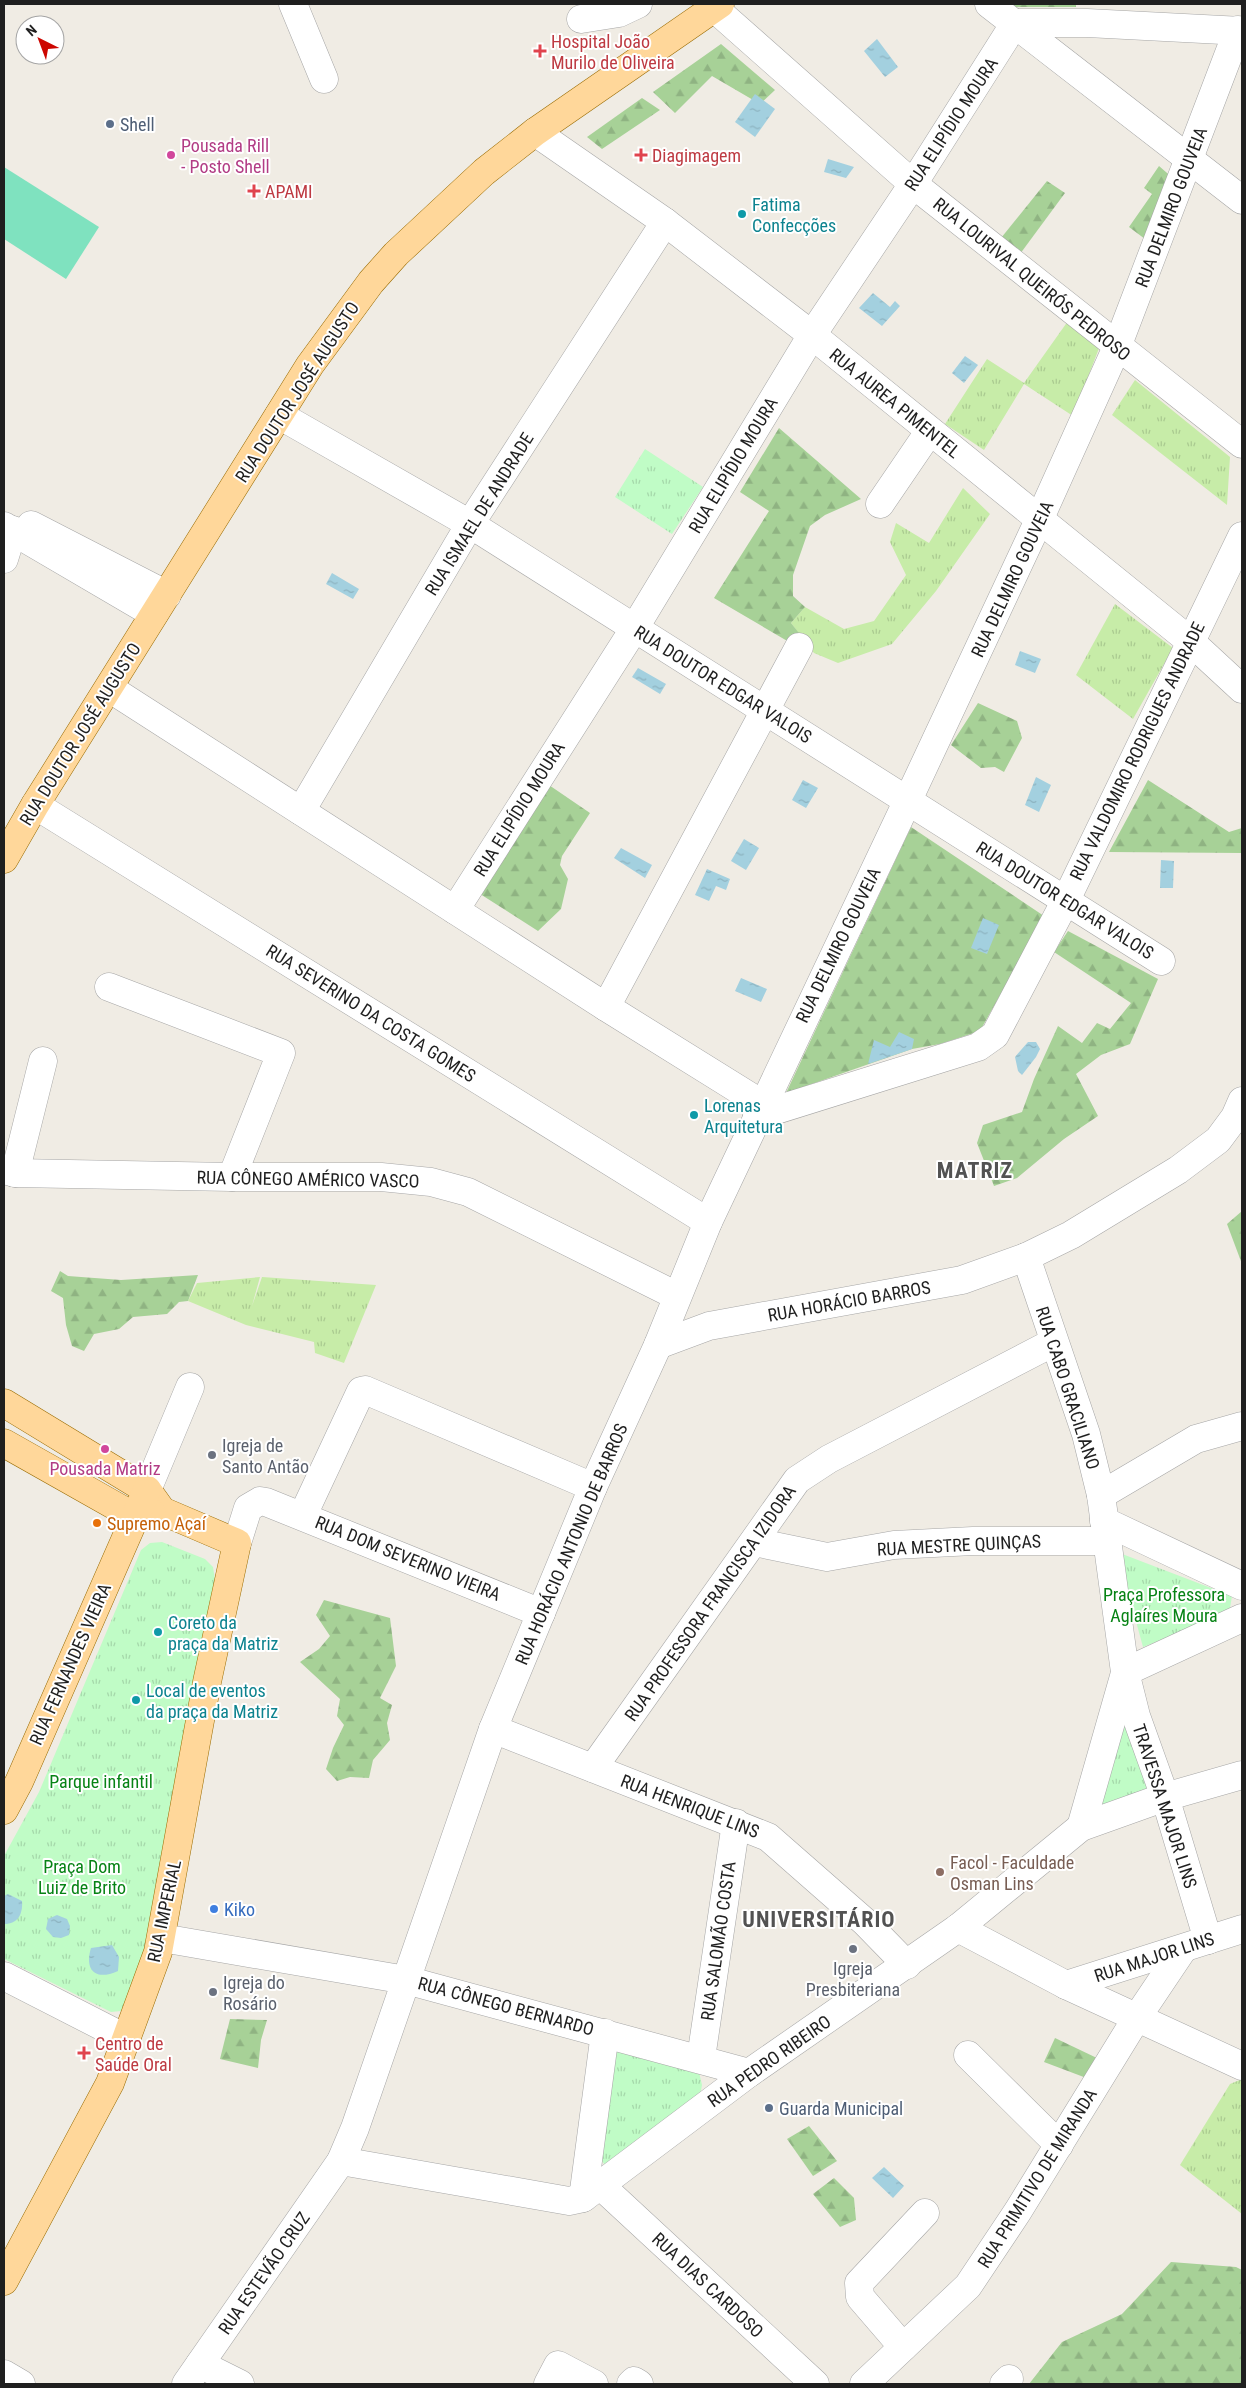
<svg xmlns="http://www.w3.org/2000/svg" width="1246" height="2388" viewBox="0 0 1246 2388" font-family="'Roboto Condensed',sans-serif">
	<defs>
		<pattern id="grass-tufts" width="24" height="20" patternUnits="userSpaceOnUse" patternTransform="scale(1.25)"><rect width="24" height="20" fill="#c7eca8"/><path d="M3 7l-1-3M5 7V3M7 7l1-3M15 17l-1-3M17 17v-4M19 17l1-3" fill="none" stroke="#aaca90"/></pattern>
		<pattern id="forest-firs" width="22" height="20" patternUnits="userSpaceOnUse" patternTransform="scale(1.25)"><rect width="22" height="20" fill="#a7d197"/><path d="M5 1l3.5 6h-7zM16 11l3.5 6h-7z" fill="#8fb382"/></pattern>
		<pattern id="park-tufts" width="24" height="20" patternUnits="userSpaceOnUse" patternTransform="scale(1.25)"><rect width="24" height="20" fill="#c0fcc6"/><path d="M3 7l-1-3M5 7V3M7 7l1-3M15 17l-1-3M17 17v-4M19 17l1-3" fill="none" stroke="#a5d8aa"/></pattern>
		<pattern id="water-ripples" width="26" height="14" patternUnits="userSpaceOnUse" patternTransform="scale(1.25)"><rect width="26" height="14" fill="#a3d0df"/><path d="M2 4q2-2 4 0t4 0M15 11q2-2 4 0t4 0" fill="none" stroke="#8cb2bf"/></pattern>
	</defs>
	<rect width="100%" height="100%" fill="#f0ece4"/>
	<g fill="url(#grass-tufts)">
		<path d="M 1068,321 L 1101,343 L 1073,416 L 1024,384 L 984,450 L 945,424 L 987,359 L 1024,383 Z"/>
		<path d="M 1135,380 L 1230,457 L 1227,505 L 1112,415 Z"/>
		<path d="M 963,488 L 990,514 L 936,591 L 892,644 L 838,663 L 814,653 L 791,623 L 805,607 L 844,629 L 874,621 L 906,575 L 890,542 L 896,523 L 929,543 Z"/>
		<path d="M 1115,604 L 1173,648 L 1133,719 L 1076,675 Z"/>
		<path d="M 260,1277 L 252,1306 L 262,1277 L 376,1285 L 344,1363 L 315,1353 L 314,1342 L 246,1325 L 188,1301 L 197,1283 Z"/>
		<path d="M 1242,2079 L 1242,2214 L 1180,2165 L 1230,2084 Z"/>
	</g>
	<g fill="url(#forest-firs)">
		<path d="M 1011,4 L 1076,4 L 1076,7 L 1015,7 Z"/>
		<path d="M 721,44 L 775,90 L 760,104 L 712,76 L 675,113 L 653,92 Z"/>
		<path d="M 642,98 L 660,110 L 602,149 L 587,137 Z"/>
		<path d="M 1159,166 L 1174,179 L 1149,242 L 1129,227 L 1152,194 L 1144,188 Z"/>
		<path d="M 1047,181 L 1065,193 L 1020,254 L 1001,238 Z"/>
		<path d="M 779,428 L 861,499 L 825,515 L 810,526 L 793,575 L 793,596 L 805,607 L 791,623 L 799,633 L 789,642 L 714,598 L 769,511 L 740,492 Z"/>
		<path d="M 978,703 L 1017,721 L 1022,738 L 1004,772 L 995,767 L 981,768 L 951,745 Z"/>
		<path d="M 1148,780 L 1229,832 L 1242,828 L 1242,853 L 1109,852 Z"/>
		<path d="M 546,783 L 590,813 L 562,856 L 560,865 L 568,879 L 561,909 L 538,931 L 477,892 Z"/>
		<path d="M 911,827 L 1044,916 L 980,1031 L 940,1044 L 912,1049 L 786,1093 Z"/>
		<path d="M 1068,931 L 1158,979 L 1130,1044 L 1101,1055 L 1076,1074 L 1098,1116 L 1064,1139 L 1017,1178 L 994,1186 L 977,1143 L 983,1125 L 1022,1112 L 1034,1079 L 1058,1026 L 1082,1043 L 1097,1023 L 1110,1029 L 1131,1003 L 1054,952 Z"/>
		<path d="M 1242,1211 L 1242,1264 L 1227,1224 Z"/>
		<path d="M 60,1271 L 68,1276 L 121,1280 L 198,1275 L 188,1301 L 179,1302 L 167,1314 L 133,1317 L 119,1329 L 94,1334 L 84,1351 L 72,1346 L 66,1325 L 63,1298 L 51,1291 Z"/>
		<path d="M 324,1600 L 390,1618 L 396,1666 L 380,1698 L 392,1705 L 387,1723 L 390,1740 L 373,1760 L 369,1778 L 350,1777 L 337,1781 L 326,1769 L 333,1748 L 344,1725 L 337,1716 L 340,1699 L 300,1662 L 319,1649 L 330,1636 L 316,1615 Z"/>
		<path d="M 230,2019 L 267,2020 L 261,2040 L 258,2068 L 220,2059 Z"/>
		<path d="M 1055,2038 L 1099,2059 L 1089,2079 L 1044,2062 Z"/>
		<path d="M 809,2126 L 837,2161 L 813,2176 L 787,2139 Z"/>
		<path d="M 834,2178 L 854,2198 L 856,2220 L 840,2227 L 813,2194 Z"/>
		<path d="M 1171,2262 L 1236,2267 L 1242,2270 L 1242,2384 L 1029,2384 L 1062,2342 L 1122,2314 Z"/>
	</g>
	<g fill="url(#park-tufts)">
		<path d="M 645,449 L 703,487 L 672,534 L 615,497 Z"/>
		<path d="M 162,1542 L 205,1559 L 213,1567 L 215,1580 L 152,1938 L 127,2003 L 121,2011 L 111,2012 L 4,1959 L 4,1856 L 39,1792 L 141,1550 L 150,1543 Z"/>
		<path d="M 1117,1552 L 1232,1596 L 1229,1614 L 1143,1647 Z"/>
		<path d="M 1122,1695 L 1153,1793 L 1093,1816 Z"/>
		<path d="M 612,2048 L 699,2072 L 702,2085 L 699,2101 L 605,2165 L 598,2156 Z"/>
	</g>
	<path fill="#7fe2bf" d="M 4,167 L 99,227 L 66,279 L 4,239 Z"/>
	<g fill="url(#water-ripples)">
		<path d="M 877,39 L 898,67 L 885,77 L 864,51 Z"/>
		<path d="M 755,94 L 775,109 L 755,137 L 735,122 Z"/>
		<path d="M 828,159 L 854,167 L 846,178 L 824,172 Z"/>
		<path d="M 873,293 L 890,307 L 895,301 L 900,306 L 882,326 L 859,308 Z"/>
		<path d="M 965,356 L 978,365 L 964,383 L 952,373 Z"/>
		<path d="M 332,573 L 359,589 L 353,599 L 326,584 Z"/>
		<path d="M 1020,651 L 1041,659 L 1035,673 L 1015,665 Z"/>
		<path d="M 638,668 L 666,684 L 660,694 L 632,677 Z"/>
		<path d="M 1036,777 L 1051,785 L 1039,812 L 1025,805 Z"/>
		<path d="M 803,780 L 818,788 L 806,808 L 792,800 Z"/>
		<path d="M 744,839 L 759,848 L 746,870 L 731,861 Z"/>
		<path d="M 621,848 L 652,865 L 645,878 L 614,858 Z"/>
		<path d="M 1161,860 L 1174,861 L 1173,888 L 1160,888 Z"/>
		<path d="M 707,869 L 730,879 L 726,890 L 716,886 L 709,901 L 695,895 Z"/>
		<path d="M 983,918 L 999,925 L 987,954 L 971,948 Z"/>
		<path d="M 741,978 L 767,989 L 761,1002 L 735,991 Z"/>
		<path d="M 899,1032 L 914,1039 L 912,1049 L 868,1064 L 874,1040 L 890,1047 Z"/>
		<path d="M 1028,1042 L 1036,1042 L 1040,1049 L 1036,1057 L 1022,1075 L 1018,1071 L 1015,1057 Z"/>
		<path d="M 8,1894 L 22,1901 C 23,1914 18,1924 4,1924 L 4,1896 Z"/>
		<path d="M 57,1915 L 67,1919 L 70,1926 L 69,1935 L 61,1938 L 53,1937 L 46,1929 L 48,1919 Z"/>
		<path d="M 112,1945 L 119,1957 L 118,1971 C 96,1981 84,1971 91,1948 Z"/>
		<path d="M 884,2167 L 904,2186 L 893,2198 L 872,2178 Z"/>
	</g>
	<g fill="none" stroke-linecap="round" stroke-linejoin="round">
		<g stroke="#a6a6a6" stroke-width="29">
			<g id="minor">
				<path d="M 293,4 L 324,79"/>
				<path d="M 989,4 L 1242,200"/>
				<path d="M 714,8 L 913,184 L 1242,444"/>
				<path d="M 581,19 L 619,13 L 638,4"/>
				<path d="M 535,132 L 665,222 L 812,335 L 1190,641 L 1242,689"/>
				<path d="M 279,415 L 470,524 L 1161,961"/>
				<path d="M 880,504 L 929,432"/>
				<path d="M 31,525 L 167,595"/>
				<path d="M 4,526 L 154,614"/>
				<path d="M 4,559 L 13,530"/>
				<path d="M 109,688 L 606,1007 L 762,1104"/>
				<path d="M 35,805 L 708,1222"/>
				<path d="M 301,811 L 470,524 L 665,222"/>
				<path d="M 455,910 L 634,629 L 812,335 L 913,184 L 1015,23 L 1087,23 L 1242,31"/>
				<path d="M 109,987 L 281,1053 L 232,1177"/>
				<path d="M 606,1007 L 799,647"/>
				<path d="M 757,1116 L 978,1047 L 995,1035 L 1066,900 L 1242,536"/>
				<path d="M 4,1170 L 15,1173 L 232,1177 L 381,1177 L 431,1182 L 468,1192 L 677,1296"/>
				<path d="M 15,1173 L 43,1061"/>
				<path d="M 1026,1257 L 1086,1434 L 1101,1495 L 1125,1672 L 1136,1716 L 1165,1797 L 1208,1940"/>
				<path d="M 658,1345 L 709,1326 L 962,1280 L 1026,1257 L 1071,1235 L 1178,1170 L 1218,1140 L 1235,1117 L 1242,1101"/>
				<path d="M 147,1490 L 190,1387"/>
				<path d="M 1101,1495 L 1196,1439 L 1242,1426"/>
				<path d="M 303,1515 L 361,1391 L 365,1390 L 593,1487"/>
				<path d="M 1104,1521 L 1242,1586"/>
				<path d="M 754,1542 L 827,1557 L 894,1545 L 973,1541 L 1106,1541"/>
				<path d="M 237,1543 L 248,1508 L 260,1501 L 266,1502 L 541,1613"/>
				<path d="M 1125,1672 L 1242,1618"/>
				<path d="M 493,1729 L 768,1837 L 865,1922 L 907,1965"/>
				<path d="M 593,1768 L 797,1480 L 829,1459 L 1054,1342"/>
				<path d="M 1081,1827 L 1125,1673"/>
				<path d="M 958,1928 L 1066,1985 L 1242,2066"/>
				<path d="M 162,1938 L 406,1980 L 749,2073"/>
				<path d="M 4,1976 L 127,2039"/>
				<path d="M 1066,1985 L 1242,1929"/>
				<path d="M 968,2055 L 1059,2145"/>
				<path d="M 701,2058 L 736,1823"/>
				<path d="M 341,2161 L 569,2201 L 583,2198 L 749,2073 L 958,1928 L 1081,1827 L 1165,1797 L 1242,1775"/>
				<path d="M 600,2185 L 815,2384"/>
				<path d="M 583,2198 L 605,2033"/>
				<path d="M 903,2347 L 860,2297 L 859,2283 L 925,2213"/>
				<path d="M 200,2364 L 240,2384"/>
				<path d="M 4,2374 L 21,2384"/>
				<path d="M 186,2384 L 341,2161 L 355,2128 L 493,1729 L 593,1487 L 658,1345 L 708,1222 L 908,800 L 1040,518 L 1117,347 L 1238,30"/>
				<path d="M 548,2384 L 558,2365 L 594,2384"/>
				<path d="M 631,2384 L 634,2381 L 639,2384"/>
				<path d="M 864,2384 L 968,2286 L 1018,2211 L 1136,2019 L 1183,1949"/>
				<path d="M 1004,2384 L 1009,2379"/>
			</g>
		</g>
		<g stroke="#996b00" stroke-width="29">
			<g id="major">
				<path d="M 4,859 L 35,805 L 310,365 L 371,282 L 396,254 L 484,172 L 535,132 L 720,4"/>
				<path d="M 4,1403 L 147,1490 L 162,1511 L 237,1543 L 207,1682 L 158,1952 L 110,2083 L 4,2281"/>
				<path d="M 4,1443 L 135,1517 L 152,1513"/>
				<path d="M 4,1810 L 19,1782 L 147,1490"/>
			</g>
		</g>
		<use href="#minor" stroke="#fff" stroke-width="28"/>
		<use href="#major" stroke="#ffd79a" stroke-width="28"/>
	</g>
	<g fill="#e0444e" stroke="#fff" stroke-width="2">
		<path d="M537.5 43.5h5v5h5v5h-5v5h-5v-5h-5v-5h5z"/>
		<path d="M638.5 147.5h5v5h5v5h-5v5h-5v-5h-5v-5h5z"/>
		<path d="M251.5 183.5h5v5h5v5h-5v5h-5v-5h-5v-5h5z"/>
		<path d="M81.5 2045.5h5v5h5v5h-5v5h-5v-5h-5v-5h5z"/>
	</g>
	<g fill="#5c6f8a" stroke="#fff" stroke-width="2">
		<circle cx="110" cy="124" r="5"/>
		<circle cx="769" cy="2108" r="5"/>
	</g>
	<g fill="#d1479c" stroke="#fff" stroke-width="2">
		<circle cx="171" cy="155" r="5"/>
		<circle cx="105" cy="1449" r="5"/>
	</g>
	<g fill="#0f9aa8" stroke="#fff" stroke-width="2">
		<circle cx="742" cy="214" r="5"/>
		<circle cx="694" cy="1115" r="5"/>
		<circle cx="158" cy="1632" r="5"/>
		<circle cx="136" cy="1700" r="5"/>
	</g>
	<g fill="#6b7280" stroke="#fff" stroke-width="2">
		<circle cx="212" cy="1455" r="5"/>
		<circle cx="853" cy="1949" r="5"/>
		<circle cx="213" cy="1992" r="5"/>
	</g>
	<circle fill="#e8710a" stroke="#fff" stroke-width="2" cx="97" cy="1523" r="5"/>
	<circle fill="#8d6e63" stroke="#fff" stroke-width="2" cx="940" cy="1872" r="5"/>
	<circle fill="#3f7fe0" stroke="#fff" stroke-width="2" cx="214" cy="1909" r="5"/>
	<g text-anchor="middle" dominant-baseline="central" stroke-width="4" stroke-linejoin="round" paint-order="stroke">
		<g font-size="18" fill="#be3a42" stroke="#fff" text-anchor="start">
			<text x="551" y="41">Hospital João<tspan x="551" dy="21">Murilo de Oliveira</tspan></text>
			<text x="652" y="155">Diagimagem</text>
			<text x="265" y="191">APAMI</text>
			<text x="95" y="2043">Centro de<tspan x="95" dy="21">Saúde Oral</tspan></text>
		</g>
		<g font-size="18" fill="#4e5e75" stroke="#fff" text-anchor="start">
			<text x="120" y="124">Shell</text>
			<text x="779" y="2108">Guarda Municipal</text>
		</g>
		<g font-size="18" fill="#1f1f1f" stroke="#fff">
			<text transform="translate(951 124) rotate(-57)">RUA ELIPÍDIO MOURA</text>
			<text transform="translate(1171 207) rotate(-69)">RUA DELMIRO GOUVEIA</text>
			<text transform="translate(1032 279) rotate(39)">RUA LOURIVAL QUEIRÓS PEDROSO</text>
			<text transform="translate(297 392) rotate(-57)">RUA DOUTOR JOSÉ AUGUSTO</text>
			<text transform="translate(895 403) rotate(39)">RUA AUREA PIMENTEL</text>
			<text transform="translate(733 465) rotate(-59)">RUA ELIPÍDIO MOURA</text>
			<text transform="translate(479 514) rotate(-58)">RUA ISMAEL DE ANDRADE</text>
			<text transform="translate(1012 579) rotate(-65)">RUA DELMIRO GOUVEIA</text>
			<text transform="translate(723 684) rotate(32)">RUA DOUTOR EDGAR VALOIS</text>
			<text transform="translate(80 734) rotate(-58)">RUA DOUTOR JOSÉ AUGUSTO</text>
			<text transform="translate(1137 751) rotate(-64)">RUA VALDOMIRO RODRIGUES ANDRADE</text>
			<text transform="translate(519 809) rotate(-58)">RUA ELIPÍDIO MOURA</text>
			<text transform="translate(1065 900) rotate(32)">RUA DOUTOR EDGAR VALOIS</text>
			<text transform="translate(838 945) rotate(-64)">RUA DELMIRO GOUVEIA</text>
			<text transform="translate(371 1013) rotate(32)">RUA SEVERINO DA COSTA GOMES</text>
			<text transform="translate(308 1179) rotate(1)">RUA CÔNEGO AMÉRICO VASCO</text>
			<text transform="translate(849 1301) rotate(-10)">RUA HORÁCIO BARROS</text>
			<text transform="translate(1068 1388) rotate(72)">RUA CABO GRACILIANO</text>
			<text transform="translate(571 1544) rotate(-67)">RUA HORÁCIO ANTONIO DE BARROS</text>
			<text transform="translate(959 1545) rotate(-3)">RUA MESTRE QUINÇAS</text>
			<text transform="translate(408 1558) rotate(22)">RUA DOM SEVERINO VIEIRA</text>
			<text transform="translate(710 1603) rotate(-55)">RUA PROFESSORA FRANCISCA IZIDORA</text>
			<text transform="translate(70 1664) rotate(-66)">RUA FERNANDES VIEIRA</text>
			<text transform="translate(690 1806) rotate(21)">RUA HENRIQUE LINS</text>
			<text transform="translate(1165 1806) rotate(72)">TRAVESSA MAJOR LINS</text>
			<text transform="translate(164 1911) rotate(-78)">RUA IMPERIAL</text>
			<text transform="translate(718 1941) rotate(-82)">RUA SALOMÃO COSTA</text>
			<text transform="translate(1154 1957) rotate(-18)">RUA MAJOR LINS</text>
			<text transform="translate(506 2006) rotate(15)">RUA CÔNEGO BERNARDO</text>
			<text transform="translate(769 2061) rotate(-35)">RUA PEDRO RIBEIRO</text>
			<text transform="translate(1037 2178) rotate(-58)">RUA PRIMITIVO DE MIRANDA</text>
			<text transform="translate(264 2273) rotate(-55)">RUA ESTEVÃO CRUZ</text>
			<text transform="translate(708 2285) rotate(43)">RUA DIAS CARDOSO</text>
		</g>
		<g font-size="18" fill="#b23c85" stroke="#fff" text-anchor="start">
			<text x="181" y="145">Pousada Rill<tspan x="181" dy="21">- Posto Shell</tspan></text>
			<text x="105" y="1468" text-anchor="middle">Pousada Matriz</text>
		</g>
		<g font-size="18" fill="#0d838f" stroke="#fff" text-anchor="start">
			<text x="752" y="204">Fatima<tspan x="752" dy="21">Confecções</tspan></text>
			<text x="704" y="1105">Lorenas<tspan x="704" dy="21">Arquitetura</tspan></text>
			<text x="168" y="1622">Coreto da<tspan x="168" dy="21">praça da Matriz</tspan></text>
			<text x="146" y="1690">Local de eventos<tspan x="146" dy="21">da praça da Matriz</tspan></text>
		</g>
		<g font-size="18" fill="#5b616d" stroke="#fff" text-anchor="start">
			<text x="222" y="1445">Igreja de<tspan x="222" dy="21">Santo Antão</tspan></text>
			<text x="853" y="1968" text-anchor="middle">Igreja<tspan x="853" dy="21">Presbiteriana</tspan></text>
			<text x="223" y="1982">Igreja do<tspan x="223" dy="21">Rosário</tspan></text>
		</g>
		<g font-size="18" fill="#c56008" stroke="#fff" text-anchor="start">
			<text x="107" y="1523">Supremo Açaí</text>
		</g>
		<g font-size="18" fill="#078315" stroke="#fff">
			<text x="1164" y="1594">Praça Professora<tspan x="1164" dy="21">Aglaíres Moura</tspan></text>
			<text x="101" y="1781">Parque infantil</text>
			<text x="82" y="1866">Praça Dom<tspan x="82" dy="21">Luiz de Brito</tspan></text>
		</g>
		<g font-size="18" fill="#785e54" stroke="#fff" text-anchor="start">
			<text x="950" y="1862">Facol - Faculdade<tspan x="950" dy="21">Osman Lins</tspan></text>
		</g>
		<g font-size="18" fill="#366cbe" stroke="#fff" text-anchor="start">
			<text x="224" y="1909">Kiko</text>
		</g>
		<g font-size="22" font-weight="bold" letter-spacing="1" fill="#525252" stroke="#fff">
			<text x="975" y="1170">MATRIZ</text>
			<text x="819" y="1919">UNIVERSITÁRIO</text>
		</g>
	</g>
	<rect width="1246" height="2388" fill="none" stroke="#1f1f1f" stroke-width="10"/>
	<g transform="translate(40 40) rotate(318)"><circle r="24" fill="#ffffff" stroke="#a5a5a5"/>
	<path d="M0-4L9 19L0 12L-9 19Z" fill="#cd0600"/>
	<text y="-8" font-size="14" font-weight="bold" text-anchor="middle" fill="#1f1f1f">N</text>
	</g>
</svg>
